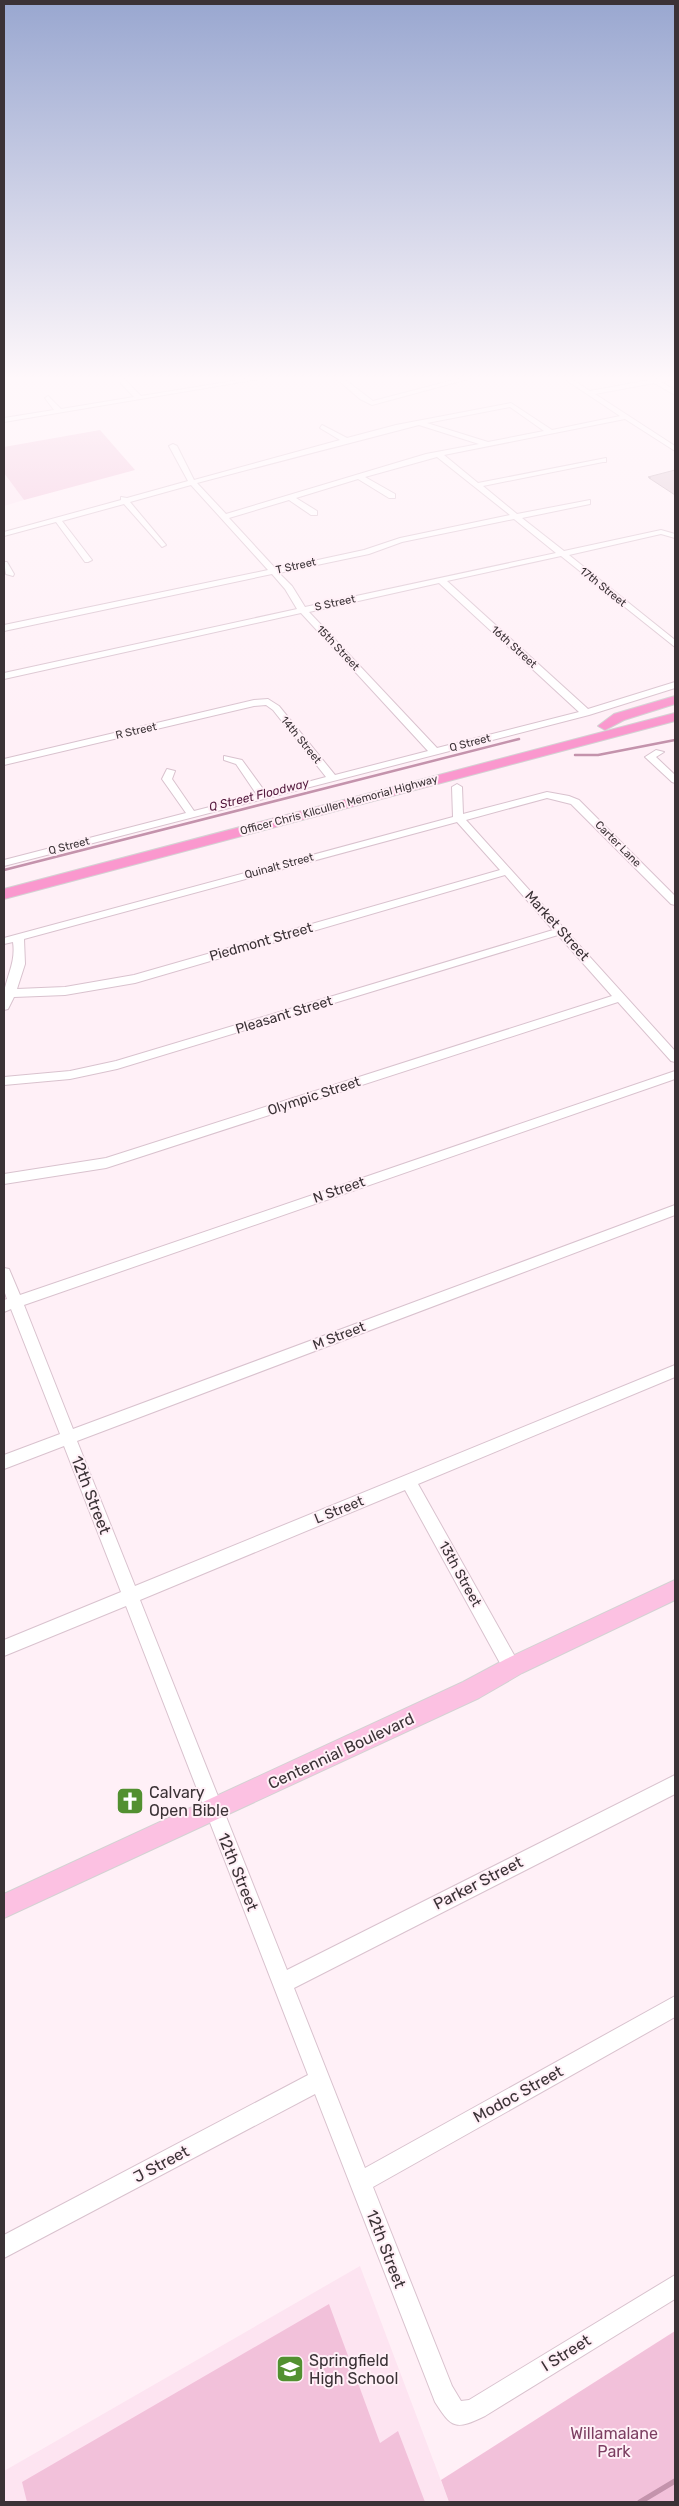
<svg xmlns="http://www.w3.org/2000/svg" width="679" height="2506" viewBox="0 0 679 2506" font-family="Rubik,sans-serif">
	<rect width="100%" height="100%" fill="#fff0f7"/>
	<g fill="#fde4f1">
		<path d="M 4,473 L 24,500 L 4,506 Z"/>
		<path d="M 360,2266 L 449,2502 L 4,2502 L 4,2471 Z"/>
	</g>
	<g fill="#f2c1da">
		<path d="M 100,430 L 135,470 L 24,500 L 4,473 L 4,447 Z"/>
		<path d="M 329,2304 L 380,2443 L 398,2431 L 425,2502 L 27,2502 L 22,2482 Z"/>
		<path d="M 675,2331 L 675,2502 L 449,2502 L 441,2480 Z"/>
	</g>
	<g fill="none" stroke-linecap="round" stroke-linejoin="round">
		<g stroke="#c493ac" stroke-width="2.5">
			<path d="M 575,755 L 598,755 L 675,740"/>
			<path d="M 4,870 L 519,739"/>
		</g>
		<path stroke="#c493ac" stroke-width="5.5" d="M 640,2502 L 675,2481"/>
	</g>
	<path fill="#dfc8d3" stroke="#c1abb6" d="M 675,470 L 675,495 L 649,478 L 651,478 L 648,477 Z"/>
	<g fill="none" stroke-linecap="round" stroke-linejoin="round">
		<g stroke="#d9c2ce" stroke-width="2">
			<g id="minor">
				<path d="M 114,376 L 121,376 L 141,396 L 263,376 L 277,376 L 4,422 L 4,418 L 54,410 L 45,398 L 48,396 L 61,409 L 134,397 Z"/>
				<path d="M 333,376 L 340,376 L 373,401 L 469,376 L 479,376 L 372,405 L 360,399 Z"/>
				<path d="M 560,376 L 567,376 L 590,391 L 649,380 L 652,377 L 656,379 L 675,376 L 675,379 L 661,382 L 675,390 L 675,395 L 654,383 L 595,394 L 675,446 L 675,451 L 625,419 L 444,455 L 478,483 L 606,458 L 606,462 L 603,462 L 483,486 L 517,514 L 590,500 L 590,504 L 522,518 L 564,551 L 661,530 L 675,534 L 675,538 L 661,534 L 569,555 L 675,640 L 675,647 L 561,556 L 447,581 L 588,709 L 675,682 L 675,688 L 589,715 L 4,866 L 4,860 L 186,813 L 162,779 L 167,769 L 175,771 L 172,779 L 194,811 L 257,795 L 236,764 L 224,760 L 224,756 L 242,760 L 266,793 L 326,777 L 273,710 L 266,705 L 254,706 L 4,765 L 4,759 L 254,700 L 268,699 L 279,706 L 335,775 L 428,751 L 301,613 L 4,679 L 4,673 L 297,609 L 285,589 L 272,574 L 4,631 L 4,625 L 268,570 L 191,485 L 130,502 L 166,545 L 162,547 L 124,504 L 62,521 L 92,560 L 88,562 L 85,562 L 56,522 L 4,536 L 4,532 L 121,500 L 121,497 L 127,498 L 188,481 L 169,446 L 173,444 L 177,446 L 194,480 L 340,440 L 320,428 L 322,425 L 347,438 L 396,425 L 511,403 L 552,430 L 620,416 ZM 510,407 L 544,431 L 488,442 L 427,423 ZM 419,425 L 479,444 L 426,454 L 226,514 L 197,483 ZM 437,457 L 510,515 L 400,538 L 364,550 L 276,569 L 229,518 L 289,500 L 311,515 L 317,515 L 317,511 L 296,498 L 358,479 L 389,498 L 395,498 L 395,494 L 365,477 ZM 514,519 L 556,553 L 305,607 L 292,586 L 279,573 L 369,554 L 402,542 ZM 439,583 L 579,712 L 437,748 L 309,612 Z"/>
				<path d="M 4,562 L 7,562 L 14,574 L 13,576 L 6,574 Z"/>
				<path d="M 656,750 L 664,752 L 656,757 L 675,775 L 675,783 L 672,782 L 645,757 Z"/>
				<path d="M 457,784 L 462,787 L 463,814 L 547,792 L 569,796 L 579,800 L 675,896 L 675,905 L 671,904 L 571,804 L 547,798 L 466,820 L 675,1051 L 675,1062 L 671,1061 L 618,1002 L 106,1168 L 4,1184 L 4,1174 L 106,1158 L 612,996 L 558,935 L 117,1069 L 70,1079 L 4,1085 L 4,1077 L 70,1071 L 116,1061 L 553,930 L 505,875 L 135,983 L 65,995 L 14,997 L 8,1009 L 4,1010 C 4,1005 3,998 4,993 C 7,975 16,962 13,942 L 4,944 L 4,938 L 453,817 L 452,787 ZM 457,822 L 500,870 L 134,975 L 65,987 L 17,989 L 25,964 L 24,939 Z"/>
				<path d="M 675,1071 L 675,1079 L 24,1305 L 73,1429 L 675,1205 L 675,1215 L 77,1441 L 135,1586 L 675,1365 L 675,1377 L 418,1484 L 518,1662 L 521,1668 L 518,1674 L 512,1676 L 506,1674 L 405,1490 L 140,1600 L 287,1970 L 675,1775 L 675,1794 L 294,1988 L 365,2168 L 675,1996 L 675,2017 L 373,2187 L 452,2386 L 461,2401 L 469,2400 L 675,2275 L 675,2299 L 485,2416 C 456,2430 452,2429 435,2402 L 315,2094 L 4,2258 L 4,2235 L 308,2075 L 126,1606 L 4,1656 L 4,1640 L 121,1592 L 64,1446 L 4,1469 L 4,1455 L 60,1434 L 11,1309 L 4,1312 L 4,1300 L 7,1299 L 4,1290 L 4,1268 L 9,1269 L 20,1295 Z"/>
			</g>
		</g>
		<g stroke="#d4d2d3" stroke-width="2">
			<path id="major" d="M 675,1580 L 675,1600 L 522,1673 L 479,1698 L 4,1918 L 4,1894 L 463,1682 L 506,1659 Z"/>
		</g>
		<g stroke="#d4d2d3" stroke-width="2">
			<g id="highway">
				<path d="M 675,696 L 675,704 L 624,720 L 605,730 L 598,726 L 614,714 Z"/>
				<path d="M 675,713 L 675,721 L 4,899 L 4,889 Z"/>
			</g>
		</g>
		<use href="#minor" fill="#fff" fill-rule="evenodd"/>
		<use href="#major" fill="#fcc1e2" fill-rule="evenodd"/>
		<use href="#highway" fill="#fa98ce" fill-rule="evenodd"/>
	</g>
	<linearGradient id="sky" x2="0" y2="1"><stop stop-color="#99a7d0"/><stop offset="0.52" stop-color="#fff8fb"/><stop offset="1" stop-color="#fff8fb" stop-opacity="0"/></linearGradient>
	<rect width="679" height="727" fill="url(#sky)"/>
	<defs>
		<g id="church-square" transform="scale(1.4375)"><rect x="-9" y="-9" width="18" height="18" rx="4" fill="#529030" stroke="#fff0f7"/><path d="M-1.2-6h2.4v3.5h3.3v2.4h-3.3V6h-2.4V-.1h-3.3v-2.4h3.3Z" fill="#fff"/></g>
		<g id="school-square" transform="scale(1.4375)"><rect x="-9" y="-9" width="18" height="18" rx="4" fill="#529030" stroke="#fff0f7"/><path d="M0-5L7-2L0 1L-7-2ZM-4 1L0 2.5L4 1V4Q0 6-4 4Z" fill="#fff"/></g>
	</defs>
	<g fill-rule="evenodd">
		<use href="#church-square" x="130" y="1801"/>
		<use href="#school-square" x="290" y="2369"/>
	</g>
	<g text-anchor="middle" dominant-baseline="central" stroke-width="4" stroke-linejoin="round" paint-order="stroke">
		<g font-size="11" fill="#3b3236" stroke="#fff0f7">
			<text transform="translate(296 566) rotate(-12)">T Street</text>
			<text transform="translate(603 587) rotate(39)">17th Street</text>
			<text transform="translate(335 603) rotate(-12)">S Street</text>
			<text transform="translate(514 647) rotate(42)">16th Street</text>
			<text transform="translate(338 648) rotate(47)">15th Street</text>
			<text transform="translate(136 731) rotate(-13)">R Street</text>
			<text transform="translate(301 740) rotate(51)">14th Street</text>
			<text transform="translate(470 743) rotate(-14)">Q Street</text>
			<text transform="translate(339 805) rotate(-15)">Officer Chris Kilcullen Memorial Highway</text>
			<text transform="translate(618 844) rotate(45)">Carter Lane</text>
			<text transform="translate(69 846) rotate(-14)">Q Street</text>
			<text transform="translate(279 866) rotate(-15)">Quinalt Street</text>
		</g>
		<g font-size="12" font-style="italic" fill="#53183c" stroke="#fff0f7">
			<text transform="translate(259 795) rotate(-14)">Q Street Floodway</text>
		</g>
		<g font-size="14" fill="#3b3236" stroke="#fff0f7">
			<text transform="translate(557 926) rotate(48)">Market Street</text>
			<text transform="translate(261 942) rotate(-16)">Piedmont Street</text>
			<text transform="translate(284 1015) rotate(-17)">Pleasant Street</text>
			<text transform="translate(314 1096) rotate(-18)">Olympic Street</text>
			<text transform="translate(339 1190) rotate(-19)">N Street</text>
			<text transform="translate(339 1336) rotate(-21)">M Street</text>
			<text transform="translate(339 1510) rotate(-22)">L Street</text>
			<text transform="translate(460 1574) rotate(61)">13th Street</text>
		</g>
		<g font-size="16" fill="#3b3236" stroke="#fff0f7">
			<text transform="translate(91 1495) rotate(69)">12th Street</text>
			<text transform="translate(341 1751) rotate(-25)">Centennial Boulevard</text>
			<text transform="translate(238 1872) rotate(68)">12th Street</text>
			<text transform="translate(478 1883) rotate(-27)">Parker Street</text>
			<text transform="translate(518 2094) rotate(-29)">Modoc Street</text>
			<text transform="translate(161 2164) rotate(-28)">J Street</text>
			<text transform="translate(386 2249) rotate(69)">12th Street</text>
			<text transform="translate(566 2353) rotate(-32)">I Street</text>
		</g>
		<g font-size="16" fill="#3b3236" stroke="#fff0f7" text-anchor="start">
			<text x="149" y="1792">Calvary<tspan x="149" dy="18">Open Bible</tspan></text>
			<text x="309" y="2360">Springfield<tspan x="309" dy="18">High School</tspan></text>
		</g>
		<g font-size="16" fill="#7c3e61" stroke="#fff0f7">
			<text x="614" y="2433">Willamalane<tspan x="614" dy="18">Park</tspan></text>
		</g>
	</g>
	<rect width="679" height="2506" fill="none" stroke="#3b3236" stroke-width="10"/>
</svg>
